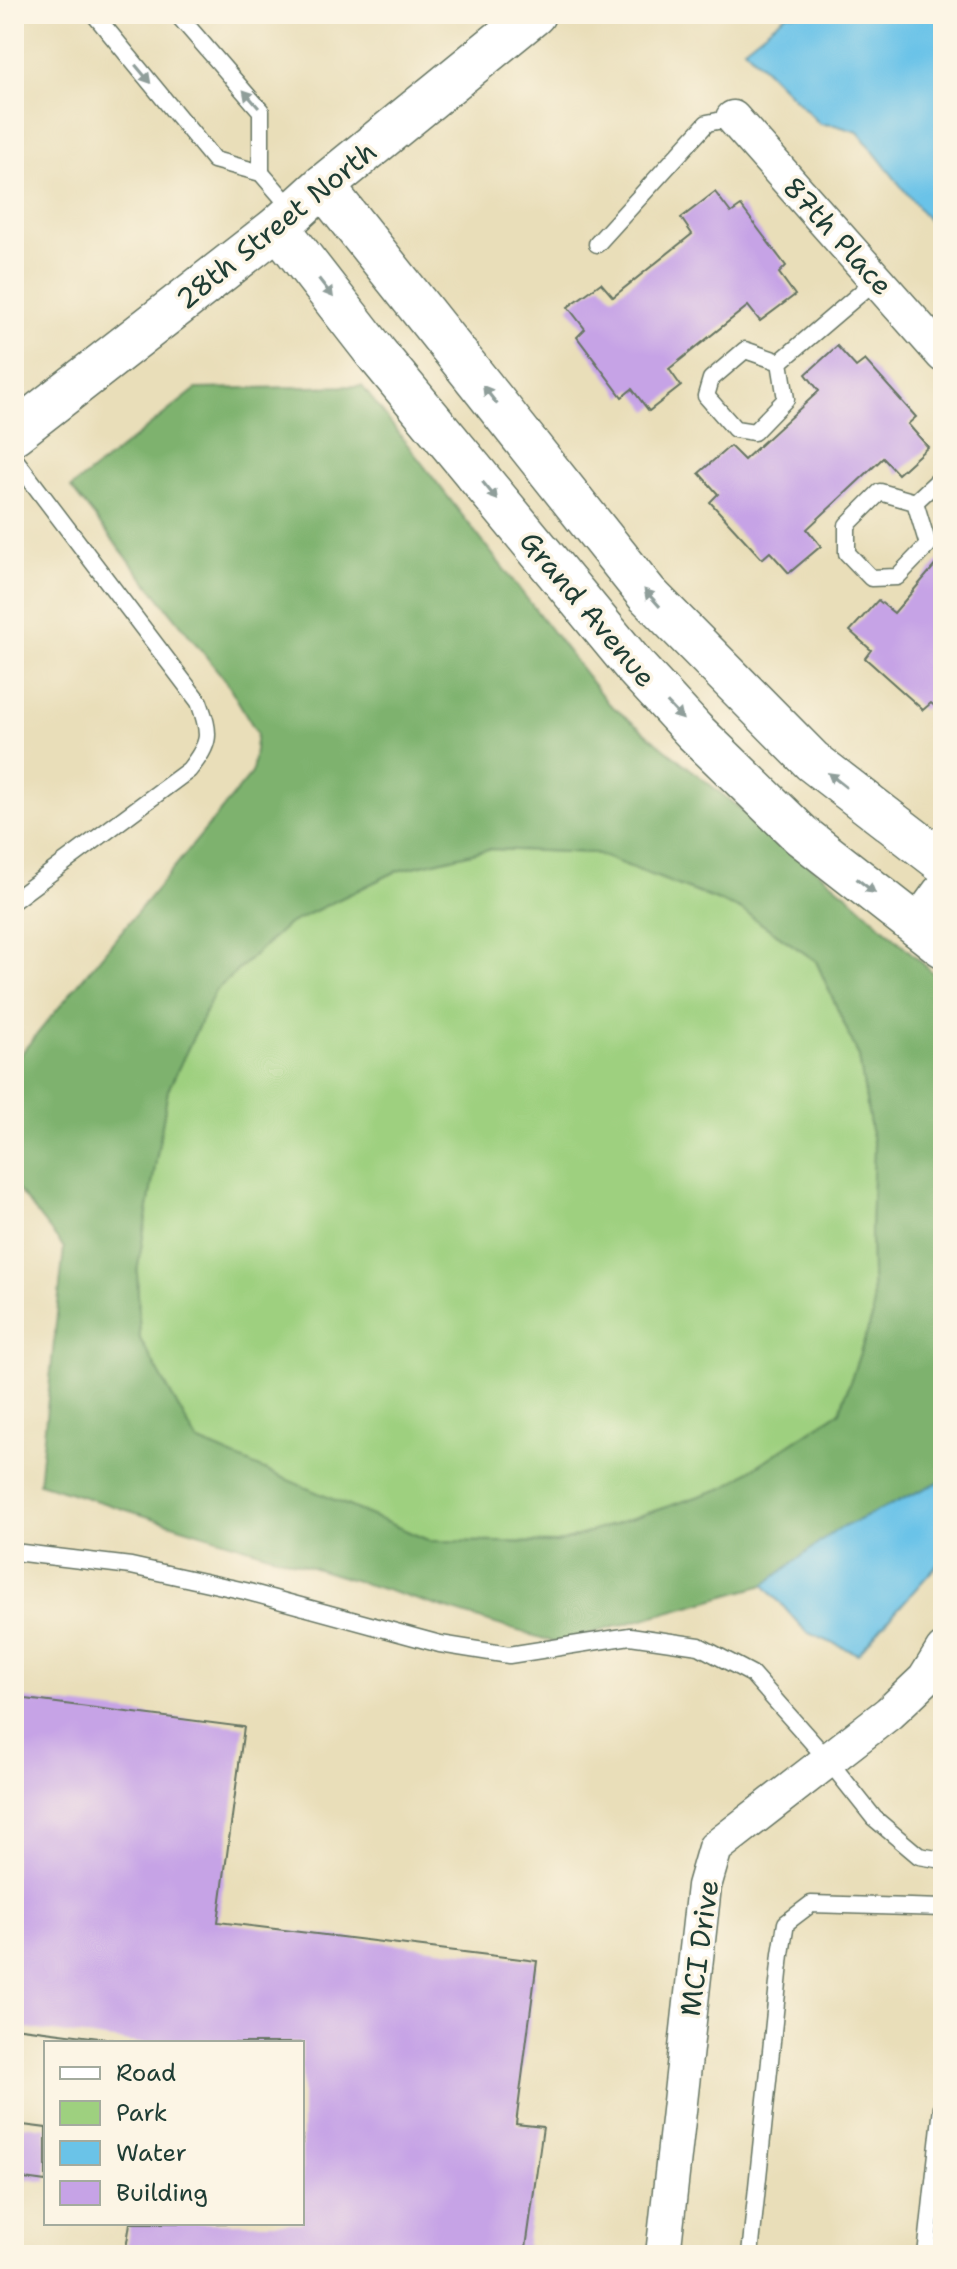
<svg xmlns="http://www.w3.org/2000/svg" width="957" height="2269" viewBox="0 0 957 2269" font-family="'Shantell Sans',sans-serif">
	<rect width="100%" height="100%" fill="#fcf5e5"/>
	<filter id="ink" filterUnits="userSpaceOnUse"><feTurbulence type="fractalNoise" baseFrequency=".0125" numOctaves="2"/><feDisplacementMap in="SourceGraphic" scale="16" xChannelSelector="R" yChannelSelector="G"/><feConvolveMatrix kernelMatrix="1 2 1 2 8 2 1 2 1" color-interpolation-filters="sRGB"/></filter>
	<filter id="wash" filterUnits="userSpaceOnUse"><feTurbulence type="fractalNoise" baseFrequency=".006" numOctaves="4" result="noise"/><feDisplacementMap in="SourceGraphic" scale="32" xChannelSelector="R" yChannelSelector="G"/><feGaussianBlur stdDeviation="1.8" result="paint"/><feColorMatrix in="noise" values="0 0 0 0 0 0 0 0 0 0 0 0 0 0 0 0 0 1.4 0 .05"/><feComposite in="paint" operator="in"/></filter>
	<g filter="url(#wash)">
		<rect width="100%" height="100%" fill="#e9deb9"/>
		<path fill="#9ed07f" stroke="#5e865a" stroke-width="2" d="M 489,849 L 594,853 L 740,909 L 816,961 L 859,1057 L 874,1149 L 871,1230 L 873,1315 L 840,1411 L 724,1488 L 557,1543 L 430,1541 L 197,1441 L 140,1339 L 137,1272 L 168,1090 L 215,991 L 288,924 L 397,871 Z"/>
		<path fill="#7eb26e" stroke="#4e7851" stroke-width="2" fill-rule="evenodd" d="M 362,386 L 607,702 L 850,897 L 943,982 L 943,1480 L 835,1531 L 764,1585 L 557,1643 L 39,1483 L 64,1248 L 14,1185 L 14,1062 L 252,773 L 257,733 L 226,681 L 71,488 L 196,389 ZM 489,849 L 594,853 L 740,909 L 816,961 L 859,1057 L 874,1149 L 871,1230 L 873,1315 L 840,1411 L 724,1488 L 557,1543 L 430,1541 L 197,1441 L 140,1339 L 137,1272 L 168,1090 L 215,991 L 288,924 L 397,871 Z"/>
		<g fill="#6ac3e8" stroke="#44808e" stroke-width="2">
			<path d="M 787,14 L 943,14 L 943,239 L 858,132 L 835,125 L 820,124 L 744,48 Z"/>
			<path d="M 943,1480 L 943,1558 L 858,1654 L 806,1632 L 764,1585 L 835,1531 Z"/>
		</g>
		<g id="blocks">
			<g fill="#c6a3e6">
				<path d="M 715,192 L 731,213 L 741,206 L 786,266 L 779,273 L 795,295 L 760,321 L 748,306 L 669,369 L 681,386 L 649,411 L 632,389 L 622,397 L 577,337 L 585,329 L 568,307 L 601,283 L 613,297 L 692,234 L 681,218 Z"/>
				<path d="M 837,346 L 856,367 L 865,360 L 916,417 L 908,424 L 928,447 L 898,474 L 883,458 L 807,529 L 821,546 L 789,573 L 770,552 L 762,559 L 710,502 L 718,494 L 699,473 L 730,446 L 744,460 L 819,391 L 806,374 Z"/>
				<path d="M 943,556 L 943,713 L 931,703 L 923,710 L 865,658 L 871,650 L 850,631 L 878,600 L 894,613 Z"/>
				<path d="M 18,1698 L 244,1727 L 218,1922 L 537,1961 L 516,2124 L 543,2127 L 525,2255 L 125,2255 L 130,2223 L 302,2223 L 302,2043 L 138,2043 L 14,2027 L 14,1724 Z"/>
				<path d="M 23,2125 L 46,2128 L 46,2182 L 16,2178 Z"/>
			</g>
		</g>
	</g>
	<g filter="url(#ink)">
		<use href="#blocks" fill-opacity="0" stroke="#667563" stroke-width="2"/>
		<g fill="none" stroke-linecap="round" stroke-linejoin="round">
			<g stroke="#667563" stroke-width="19">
				<g id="service">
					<path d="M 94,14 L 214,160 L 261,173 L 293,210"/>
					<path d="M 177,14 L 261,111 L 261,173"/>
					<path d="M 597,244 L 707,123 L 733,118"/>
					<path d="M 780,362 L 745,350 L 711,379 L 706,396 L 735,429 L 754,432 L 786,399 L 780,362 L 876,280"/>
					<path d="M 14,458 L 199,702 C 211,735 211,742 189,770 L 14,900"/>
					<path d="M 880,492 L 915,502 L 928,545 L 897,577 L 871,578 L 847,553 L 847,525 Z"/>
					<path d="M 915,502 L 943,476"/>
					<path d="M 14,1552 L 131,1566 L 245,1591 L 440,1644 L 509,1655 L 630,1636 L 699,1646 L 752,1674 L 828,1760 L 874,1818 L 919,1856 L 943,1860"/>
					<path d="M 750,2255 L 781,1954 L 786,1923 L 811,1904 L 943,1908"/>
					<path d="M 926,2255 L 943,2098"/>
				</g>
			</g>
			<g stroke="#667563" stroke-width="37">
				<g id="minor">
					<path d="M 733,118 L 943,355"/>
					<path d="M 663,2255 L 704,1886 L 715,1848 L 889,1713 L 925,1679 L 943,1650"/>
				</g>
			</g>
			<g stroke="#667563" stroke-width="45">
				<g id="tertiary">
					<path d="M 323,186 L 647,594 L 812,761 L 943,862"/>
					<path d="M 278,227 L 376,353 L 636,668 L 694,731 L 801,835 L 943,946"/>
					<path d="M 14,433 L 278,227 L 323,186 L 534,14"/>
					<path d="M 919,927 L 943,894"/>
				</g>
			</g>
			<use href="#service" stroke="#fff" stroke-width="16"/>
			<use href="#minor" stroke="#fff" stroke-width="34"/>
			<use href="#tertiary" stroke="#fff" stroke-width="42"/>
		</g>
		<defs><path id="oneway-solid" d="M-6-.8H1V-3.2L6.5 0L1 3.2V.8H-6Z" transform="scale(2)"/></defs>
		<g fill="#8f9e9a">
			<use href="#oneway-solid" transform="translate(143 74) rotate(50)"/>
			<use href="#oneway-solid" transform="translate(251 99) rotate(-131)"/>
			<use href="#oneway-solid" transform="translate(326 288) rotate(52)"/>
			<use href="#oneway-solid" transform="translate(490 395) rotate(-128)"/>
			<use href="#oneway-solid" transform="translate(490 491) rotate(51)"/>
			<use href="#oneway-solid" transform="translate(652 598) rotate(-132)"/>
			<use href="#oneway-solid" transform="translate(675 711) rotate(47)"/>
			<use href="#oneway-solid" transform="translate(837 780) rotate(-142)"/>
			<use href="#oneway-solid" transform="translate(866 886) rotate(38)"/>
		</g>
	</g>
	<g text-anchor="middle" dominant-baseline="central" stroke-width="7" stroke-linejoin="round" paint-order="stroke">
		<g font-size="28" fill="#1f3d34" stroke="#fcf5e5">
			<text transform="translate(276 225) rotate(-39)">28th Street North</text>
			<text transform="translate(838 236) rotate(48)">87th Place</text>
			<text transform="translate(588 609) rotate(50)">Grand Avenue</text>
			<text transform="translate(699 1948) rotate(-82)">MCI Drive</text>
		</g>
	</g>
	<rect width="957" height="2269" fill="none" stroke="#fcf5e5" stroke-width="48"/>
	<rect x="44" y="2041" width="260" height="184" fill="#fcf5e5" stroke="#a4ab9e" stroke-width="2"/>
	<rect x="60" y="2067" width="40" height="12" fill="#ffffff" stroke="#a4ab9e" stroke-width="2"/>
	<text x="116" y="2081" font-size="24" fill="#1f3d34">Road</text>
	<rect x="60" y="2101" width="40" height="24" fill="#9ed07f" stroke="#a4ab9e" stroke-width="2"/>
	<text x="116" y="2121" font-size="24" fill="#1f3d34">Park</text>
	<rect x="60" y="2141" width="40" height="24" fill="#6ac3e8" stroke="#a4ab9e" stroke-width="2"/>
	<text x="116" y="2161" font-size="24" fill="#1f3d34">Water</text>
	<rect x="60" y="2181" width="40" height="24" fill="#c6a3e6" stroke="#a4ab9e" stroke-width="2"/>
	<text x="116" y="2201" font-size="24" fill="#1f3d34">Building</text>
</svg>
